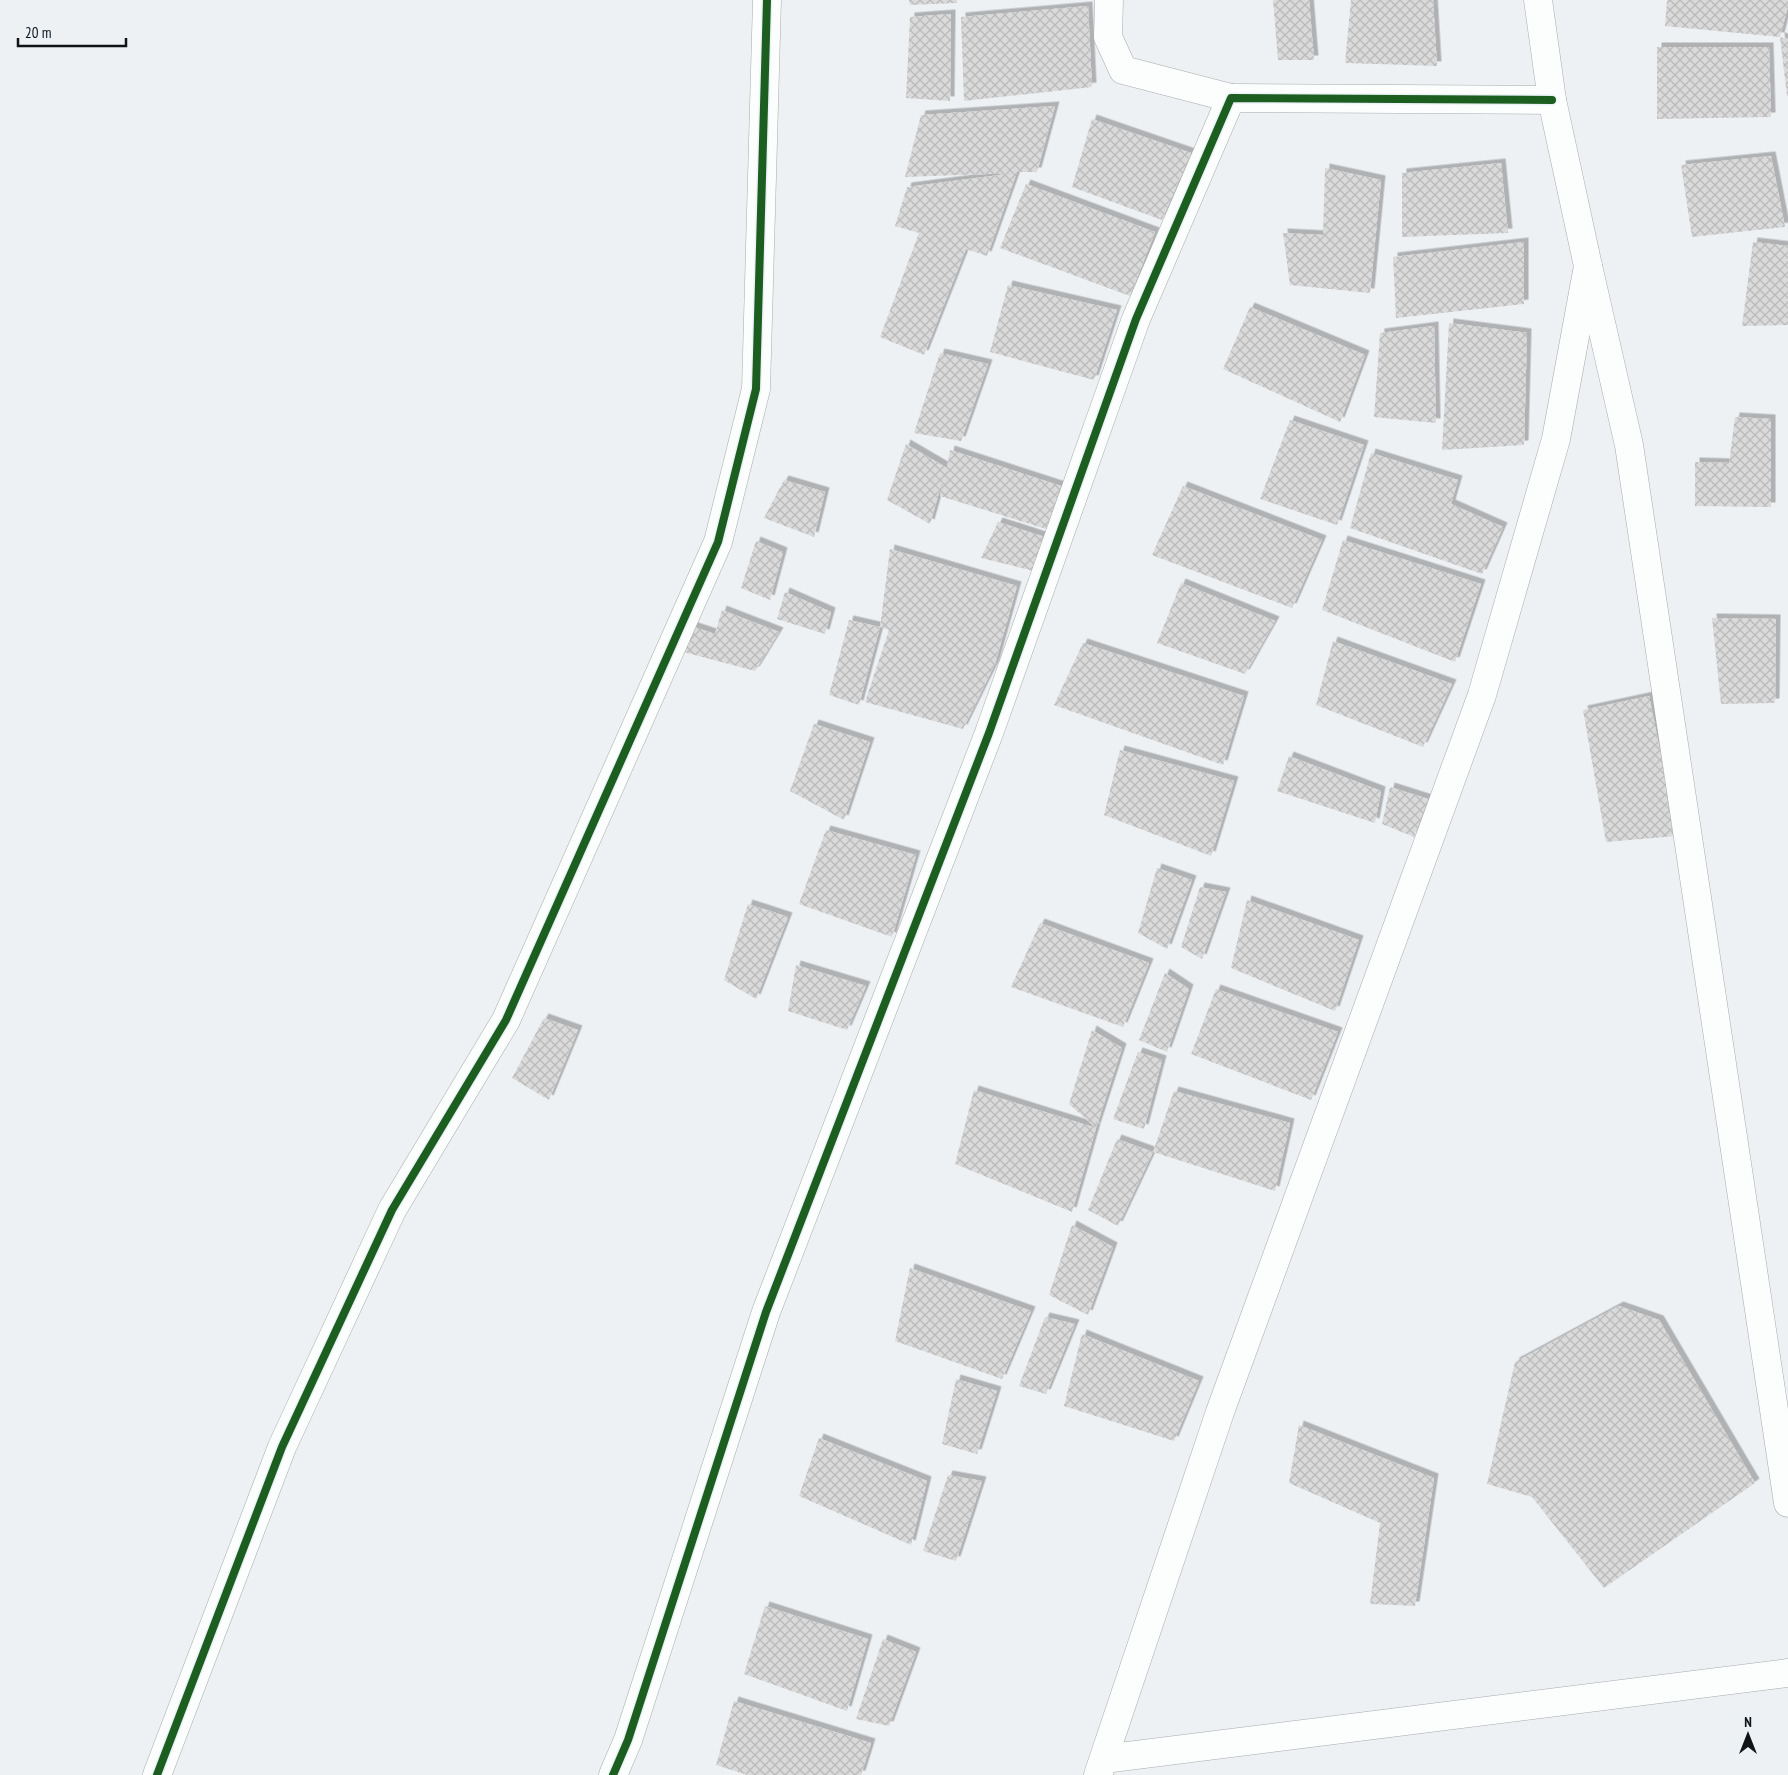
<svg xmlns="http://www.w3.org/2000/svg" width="1788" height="1775" viewBox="0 0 1788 1775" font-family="'PT Sans Narrow',sans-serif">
	<defs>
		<pattern id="building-cross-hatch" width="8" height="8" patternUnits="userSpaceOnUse" patternTransform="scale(1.25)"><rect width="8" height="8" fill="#dadada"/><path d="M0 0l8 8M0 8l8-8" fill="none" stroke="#bababa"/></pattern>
		<filter id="shadow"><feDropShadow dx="4.5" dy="-4.5" stdDeviation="0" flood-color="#0004"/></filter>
	</defs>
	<rect width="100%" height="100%" fill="#eef1f4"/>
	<g fill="url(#building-cross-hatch)" filter="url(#shadow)">
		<path d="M 909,0 L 957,0 L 957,3 L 910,5 Z"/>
		<path d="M 1273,0 L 1309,0 L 1314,60 L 1278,60 Z"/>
		<path d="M 1351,0 L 1433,0 L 1437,66 L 1345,63 Z"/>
		<path d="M 1667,0 L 1788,0 L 1788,6 L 1780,37 L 1665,26 Z"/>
		<path d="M 1088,6 L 1092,87 L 964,101 L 961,17 Z"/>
		<path d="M 951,14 L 950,101 L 906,98 L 910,17 Z"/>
		<path d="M 1780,37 L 1788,39 L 1788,96 L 1787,96 Z"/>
		<path d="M 1657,47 L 1769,47 L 1771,117 L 1657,119 Z"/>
		<path d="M 1055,106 L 1037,172 L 1017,172 L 987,256 L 966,249 L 924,355 L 880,337 L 919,233 L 895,226 L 907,187 L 1015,173 L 905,177 L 921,115 Z"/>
		<path d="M 1092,119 L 1191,153 L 1162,220 L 1072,187 Z"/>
		<path d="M 1771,156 L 1785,227 L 1692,237 L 1681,165 Z"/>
		<path d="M 1501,163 L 1508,233 L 1402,237 L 1402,173 Z"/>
		<path d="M 1325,168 L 1381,180 L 1370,293 L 1290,285 L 1283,233 L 1323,235 Z"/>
		<path d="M 1026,184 L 1155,232 L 1130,296 L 1000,248 Z"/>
		<path d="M 1524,242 L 1524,304 L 1396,318 L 1393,257 Z"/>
		<path d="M 1753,242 L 1788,246 L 1788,325 L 1742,326 Z"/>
		<path d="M 1008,285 L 1117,310 L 1094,380 L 990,352 Z"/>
		<path d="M 1250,307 L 1365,355 L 1340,422 L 1223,369 Z"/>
		<path d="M 1449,323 L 1527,333 L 1524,445 L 1442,450 Z"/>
		<path d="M 1434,326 L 1436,423 L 1374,417 L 1380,333 Z"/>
		<path d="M 940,353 L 988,364 L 961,441 L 914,433 Z"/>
		<path d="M 1735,417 L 1771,419 L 1771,507 L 1695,506 L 1695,462 L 1729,463 Z"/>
		<path d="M 1290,420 L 1364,445 L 1337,525 L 1260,499 Z"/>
		<path d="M 906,444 L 947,468 L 950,450 L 1061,486 L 1046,529 L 940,496 L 944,475 L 930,524 L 887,500 Z"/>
		<path d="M 1371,453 L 1458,480 L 1451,504 L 1503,527 L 1482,574 L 1350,528 Z"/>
		<path d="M 784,480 L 825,492 L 814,537 L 764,518 Z"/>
		<path d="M 1183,486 L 1322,540 L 1292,608 L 1152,555 Z"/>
		<path d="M 998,522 L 1057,541 L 1046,574 L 981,558 Z"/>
		<path d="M 1343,540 L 1481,584 L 1455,662 L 1322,610 Z"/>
		<path d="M 756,541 L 783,552 L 770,600 L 741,588 Z"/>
		<path d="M 890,549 L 1017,586 L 995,664 L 963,729 L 865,702 L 889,630 L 880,627 L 859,705 L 829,695 L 849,620 L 880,627 Z"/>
		<path d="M 1181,583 L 1275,621 L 1245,674 L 1157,643 Z"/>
		<path d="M 785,592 L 831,612 L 825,634 L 777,619 Z"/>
		<path d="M 722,610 L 779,632 L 755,671 L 676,650 L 682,623 L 715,634 Z"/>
		<path d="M 1712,618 L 1776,619 L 1775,703 L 1721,704 Z"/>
		<path d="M 1333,641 L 1452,684 L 1423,747 L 1316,705 Z"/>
		<path d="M 1083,643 L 1244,696 L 1223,765 L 1054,705 Z"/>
		<path d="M 1649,696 L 1677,836 L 1606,842 L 1583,710 Z"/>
		<path d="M 814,724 L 870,742 L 844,820 L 790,791 Z"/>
		<path d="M 1120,750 L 1234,781 L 1211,856 L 1104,815 Z"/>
		<path d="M 1289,756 L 1381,791 L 1375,823 L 1277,791 Z"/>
		<path d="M 1390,787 L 1428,799 L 1414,837 L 1382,824 Z"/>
		<path d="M 826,830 L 916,855 L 892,937 L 799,904 Z"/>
		<path d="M 1157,868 L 1192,880 L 1167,949 L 1138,933 Z"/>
		<path d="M 1200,887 L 1226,892 L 1202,959 L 1181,947 Z"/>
		<path d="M 1247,900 L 1359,940 L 1335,1011 L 1231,968 Z"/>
		<path d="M 748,904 L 788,917 L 756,999 L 724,980 Z"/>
		<path d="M 1040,923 L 1149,963 L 1123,1027 L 1011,987 Z"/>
		<path d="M 796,965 L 866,986 L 847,1030 L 788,1011 Z"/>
		<path d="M 1165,973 L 1189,989 L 1167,1052 L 1139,1040 Z"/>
		<path d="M 1216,989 L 1338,1032 L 1311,1100 L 1191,1054 Z"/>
		<path d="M 544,1018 L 578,1030 L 549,1100 L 512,1078 Z"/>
		<path d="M 1092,1030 L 1122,1048 L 1096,1128 L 1069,1104 Z"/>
		<path d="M 1138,1052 L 1162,1060 L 1144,1129 L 1113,1119 Z"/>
		<path d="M 974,1090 L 1096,1128 L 1072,1212 L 955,1164 Z"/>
		<path d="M 1174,1091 L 1290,1123 L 1275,1191 L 1153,1152 L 1118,1226 L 1088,1210 L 1117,1139 L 1153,1152 Z"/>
		<path d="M 1072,1225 L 1113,1247 L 1088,1315 L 1049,1295 Z"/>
		<path d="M 910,1268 L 1031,1311 L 1002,1379 L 895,1341 Z"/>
		<path d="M 1619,1306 L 1659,1320 L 1755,1483 L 1604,1588 L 1532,1497 L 1487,1484 L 1515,1362 Z"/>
		<path d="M 1045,1317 L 1075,1324 L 1046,1394 L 1019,1386 Z"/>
		<path d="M 1082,1334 L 1199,1381 L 1174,1441 L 1064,1406 Z"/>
		<path d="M 956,1379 L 997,1391 L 977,1454 L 942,1444 Z"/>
		<path d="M 1299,1425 L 1434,1478 L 1415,1606 L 1370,1604 L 1380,1523 L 1289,1483 Z"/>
		<path d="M 819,1438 L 927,1481 L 911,1545 L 799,1496 Z"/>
		<path d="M 948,1475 L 982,1481 L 956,1561 L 923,1551 Z"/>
		<path d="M 765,1606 L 868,1639 L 847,1711 L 744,1674 Z"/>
		<path d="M 883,1639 L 916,1652 L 889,1726 L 856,1719 Z"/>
		<path d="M 734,1701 L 871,1743 L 861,1775 L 747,1775 L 716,1765 Z"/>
	</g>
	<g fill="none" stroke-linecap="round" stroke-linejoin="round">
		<g stroke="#a8aaac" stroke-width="29">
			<g id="street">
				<path d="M 1109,0 L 1108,37 L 1123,70 L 1231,98"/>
				<path d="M 1588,266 L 1629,445 L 1788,1503"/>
				<path d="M 1104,1759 L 1788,1673"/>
				<path d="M 157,1775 L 282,1447 L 392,1210 L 506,1020 L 718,542 L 756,389 L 767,0"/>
				<path d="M 613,1775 L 628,1740 L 766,1312 L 989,733 L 1136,319 L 1231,98 L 1552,100"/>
			</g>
		</g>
		<g stroke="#a8aaac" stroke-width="29">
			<path id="secondary" d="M 1098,1775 L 1220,1412 L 1482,695 L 1556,439 L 1588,266 L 1552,100 L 1538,0"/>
		</g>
		<use href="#street" stroke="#fcfdfd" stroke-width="28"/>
		<use href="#secondary" stroke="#fcfdfd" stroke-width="28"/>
		<g stroke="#ebf2f7" stroke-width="11">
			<g id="cycleway">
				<path d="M 157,1775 L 282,1447 L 392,1210 L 506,1020 L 718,542 L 756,389 L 767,0"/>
				<path d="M 613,1775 L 628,1740 L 766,1312 L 989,733 L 1136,319 L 1231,98 L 1552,100"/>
			</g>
		</g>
		<use href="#cycleway" stroke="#1b5e20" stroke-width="8"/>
	</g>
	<g transform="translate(1748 1735)" stroke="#ebf2f7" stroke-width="4" paint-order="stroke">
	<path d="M0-4L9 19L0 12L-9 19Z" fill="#101214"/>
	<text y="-8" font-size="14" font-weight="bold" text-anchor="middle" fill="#101214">N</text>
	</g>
	<path d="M18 38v8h108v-8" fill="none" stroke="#101214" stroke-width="2.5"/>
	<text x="25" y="38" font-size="15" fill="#101214" stroke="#ebf2f7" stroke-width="4" paint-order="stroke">20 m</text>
</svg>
